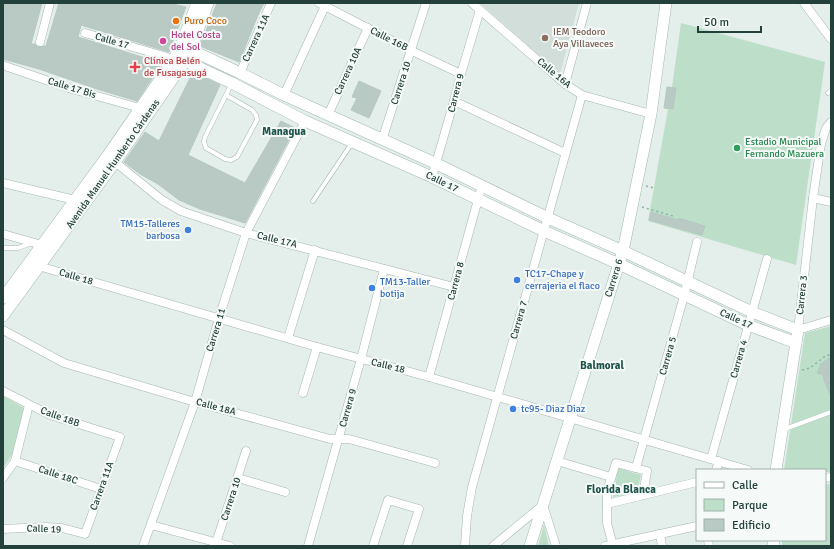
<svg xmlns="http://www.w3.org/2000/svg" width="834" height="549" viewBox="0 0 834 549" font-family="Signika,sans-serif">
	<rect width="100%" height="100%" fill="#e4eeea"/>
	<path fill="#d2ded9" d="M 480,3 L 579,3 L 560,74 Z"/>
	<g fill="#bddfc9">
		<path d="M 681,23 L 825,62 L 796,265 L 648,221 L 668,109 L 664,108 L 667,87 L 672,87 Z"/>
		<path d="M 831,326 L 831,472 L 825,472 L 825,470 L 784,470 L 805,333 Z"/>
		<path d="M 3,396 L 24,408 L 12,455 L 3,468 Z"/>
		<path d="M 618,468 L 641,475 L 637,493 L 613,497 Z"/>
		<path d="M 831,484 L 831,546 L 782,546 L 782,540 L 825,540 L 825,485 Z"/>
		<path d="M 544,524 L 549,546 L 538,546 Z"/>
	</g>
	<g fill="#b9c9c3" stroke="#b6c8c2">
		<path d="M 3,3 L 42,3 L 31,44 L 35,44 L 39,47 L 44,46 L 46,46 L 59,3 L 169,3 L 186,7 L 169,52 L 81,25 L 78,37 L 158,62 L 160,66 L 137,101 L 97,89 L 39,69 L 3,59 Z"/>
		<path d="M 217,3 L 264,3 L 258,15 L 239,62 L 200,46 Z"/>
		<path d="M 193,72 L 220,85 L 188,155 L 245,183 L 281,121 L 295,128 L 245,223 L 200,209 L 179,200 L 158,184 L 140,174 L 124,162 L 145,132 L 159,141 Z"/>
		<path d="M 359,81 L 381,91 L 369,118 L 351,110 L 357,98 L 352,97 Z"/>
		<path d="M 667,87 L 676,88 L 673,109 L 664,108 Z"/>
		<path d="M 651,212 L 678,220 L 678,218 L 705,226 L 702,235 L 649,220 Z"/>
		<path d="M 831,357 L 831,397 L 824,380 L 823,375 L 817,373 L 821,364 Z"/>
	</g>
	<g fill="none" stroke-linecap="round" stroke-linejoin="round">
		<g stroke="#a6b6b2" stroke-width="5">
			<g id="lane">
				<path d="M 828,93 L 831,91"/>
				<path d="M 226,95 L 252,110 L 256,115 L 257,120 L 237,157 L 231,160 L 225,159 L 206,148 L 204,142 L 205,137 L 231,85"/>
				<path d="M 313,201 L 352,143"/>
				<path d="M 3,248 L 18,248 L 32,243"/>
				<path d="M 785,429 L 831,412"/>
			</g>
		</g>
		<g stroke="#a6b6b2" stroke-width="9">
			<g id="street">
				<path d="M 319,3 L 412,51 L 461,74"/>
				<path d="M 472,3 L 565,84 L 582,95 L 651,114"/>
				<path d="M 804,3 L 831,39"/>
				<path d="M 85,33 L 174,59"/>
				<path d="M 40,42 L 50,3"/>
				<path d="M 5,66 L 72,89 L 140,108"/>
				<path d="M 240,73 L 271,3"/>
				<path d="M 565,84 L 587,3"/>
				<path d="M 284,95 L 325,6"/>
				<path d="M 454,101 L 565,153"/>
				<path d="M 328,115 L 368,28"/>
				<path d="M 831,122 L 826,128 L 821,144 L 813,198 L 798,330 L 831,320"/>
				<path d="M 382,140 L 426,3"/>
				<path d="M 115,162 L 162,200 L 181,211 L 246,233 L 454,287"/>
				<path d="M 432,177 L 454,101 L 461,74 L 480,10"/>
				<path d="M 3,183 L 75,200"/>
				<path d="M 813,198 L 831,202"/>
				<path d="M 3,234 L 42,245"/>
				<path d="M 35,265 L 317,347 L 429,377 L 748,470"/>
				<path d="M 3,330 L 64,363 L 195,402 L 330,439 L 349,439 L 435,463"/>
				<path d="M 288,338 L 315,250"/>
				<path d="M 429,377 L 482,185"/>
				<path d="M 3,391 L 50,415 L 120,437 L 85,534 L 62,528 L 46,527 L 3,529"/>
				<path d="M 303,393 L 317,347"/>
				<path d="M 711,459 L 767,259"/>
				<path d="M 15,461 L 101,489"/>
				<path d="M 557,461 L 611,477"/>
				<path d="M 636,468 L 684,296 L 697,242"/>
				<path d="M 716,470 L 719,461"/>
				<path d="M 3,478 L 15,461 L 29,405"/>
				<path d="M 238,478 L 285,492"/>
				<path d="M 825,478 L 831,477"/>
				<path d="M 607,504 L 697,482"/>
				<path d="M 151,525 L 230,546"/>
				<path d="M 660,534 L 662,546"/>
				<path d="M 708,540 L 709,546"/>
				<path d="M 143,546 L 195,402 L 219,318 L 246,233 L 305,121"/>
				<path d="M 215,546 L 246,451"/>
				<path d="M 308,546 L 361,359 L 384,269"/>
				<path d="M 373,546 L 388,500 L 419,509 L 407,546"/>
				<path d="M 465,546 L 467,516 L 472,487 L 582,95"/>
				<path d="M 493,546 L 543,505 L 556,546"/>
				<path d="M 605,546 L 697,526"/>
				<path d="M 613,546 L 607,523 L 607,491 L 616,463 L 647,471 L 643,495"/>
			</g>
		</g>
		<g stroke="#a2bab3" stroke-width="12">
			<g id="secondary">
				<path d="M 180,48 L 191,50 L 240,73 L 284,95 L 437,164 L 548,218 L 623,251 L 752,312 L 798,330 L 776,470"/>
				<path d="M 174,59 L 185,61 L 232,83 L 305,121 L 432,177 L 544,231 L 619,264 L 748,325 L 796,343"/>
				<path d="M 3,298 L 108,155 L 174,59 L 180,48 L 197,3"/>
				<path d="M 3,316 L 115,162 L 185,61 L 191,50 L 208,3"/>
				<path d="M 773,540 L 774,546"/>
				<path d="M 530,546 L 623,251 L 651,114 L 666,3"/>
			</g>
		</g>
		<g stroke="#84b2a7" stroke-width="1.5" stroke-dasharray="2 3" stroke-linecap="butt">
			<path d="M 646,186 L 654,188"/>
			<path d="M 642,207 L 673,216"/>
			<path d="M 802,370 L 810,368 L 824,357 L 831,354"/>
		</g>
		<use href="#lane" stroke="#fff" stroke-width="4"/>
		<use href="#street" stroke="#fff" stroke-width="8"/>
		<use href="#secondary" stroke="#fff" stroke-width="11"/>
	</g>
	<circle fill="#e8710a" stroke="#f5faf8" stroke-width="1.5" cx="176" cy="21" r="4"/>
	<circle fill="#8d6e63" stroke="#f5faf8" stroke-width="1.5" cx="545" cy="38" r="4"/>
	<circle fill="#d1479c" stroke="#f5faf8" stroke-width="1.5" cx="163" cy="41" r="4"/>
	<path fill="#e0444e" stroke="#f5faf8" stroke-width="1.5" d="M133 61h4v4h4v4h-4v4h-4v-4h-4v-4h4z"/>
	<circle fill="#2e9e5b" stroke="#f5faf8" stroke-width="1.5" cx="737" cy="148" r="4"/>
	<g fill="#3f7fe0" stroke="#f5faf8" stroke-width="1.5">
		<circle cx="188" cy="230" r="4"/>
		<circle cx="517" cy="280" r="4"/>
		<circle cx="372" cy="288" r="4"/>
		<circle cx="513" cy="409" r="4"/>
	</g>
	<g text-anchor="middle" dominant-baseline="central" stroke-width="4" stroke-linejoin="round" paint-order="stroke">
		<g font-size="10" fill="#c56008" stroke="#f5faf8" text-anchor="start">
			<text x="184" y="21">Puro Coco</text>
		</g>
		<g font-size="10" fill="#785e54" stroke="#f5faf8" text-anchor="start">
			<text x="553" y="32">IEM Teodoro<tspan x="553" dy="12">Aya Villaveces</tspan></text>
		</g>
		<g font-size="10" fill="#b23c85" stroke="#f5faf8" text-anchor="start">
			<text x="171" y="35">Hotel Costa<tspan x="171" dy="12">del Sol</tspan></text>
		</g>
		<g font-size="10" fill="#23403a" stroke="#f5faf8">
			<text transform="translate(256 38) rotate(-65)">Carrera 11A</text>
			<text transform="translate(389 39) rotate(27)">Calle 16B</text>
			<text transform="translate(112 41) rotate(16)">Calle 17</text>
			<text transform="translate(348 71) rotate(-65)">Carrera 10A</text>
			<text transform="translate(554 73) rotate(40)">Calle 16A</text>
			<text transform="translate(401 83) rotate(-72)">Carrera 10</text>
			<text transform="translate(72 88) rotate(17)">Calle 17 Bis</text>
			<text transform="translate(456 93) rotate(-76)">Carrera 9</text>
			<text transform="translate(113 164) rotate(-55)">Avenida Manuel Humberto Cárdenas</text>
			<text transform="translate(442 182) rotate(26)">Calle 17</text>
			<text transform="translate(277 240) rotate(14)">Calle 17A</text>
			<text transform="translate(76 277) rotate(16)">Calle 18</text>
			<text transform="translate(614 278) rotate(-73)">Carrera 6</text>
			<text transform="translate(456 281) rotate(-75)">Carrera 8</text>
			<text transform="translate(802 295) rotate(-84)">Carrera 3</text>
			<text transform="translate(736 319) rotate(24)">Calle 17</text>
			<text transform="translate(519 320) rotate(-74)">Carrera 7</text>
			<text transform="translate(216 330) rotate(-73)">Carrera 11</text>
			<text transform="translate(668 356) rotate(-74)">Carrera 5</text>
			<text transform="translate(739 359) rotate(-74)">Carrera 4</text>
			<text transform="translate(388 366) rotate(14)">Calle 18</text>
			<text transform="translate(216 407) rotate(15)">Calle 18A</text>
			<text transform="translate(348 408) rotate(-74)">Carrera 9</text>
			<text transform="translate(60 417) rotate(20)">Calle 18B</text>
			<text transform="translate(58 475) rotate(18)">Calle 18C</text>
			<text transform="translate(102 486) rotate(-70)">Carrera 11A</text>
			<text transform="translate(231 499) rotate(-72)">Carrera 10</text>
			<text transform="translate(44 529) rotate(2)">Calle 19</text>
		</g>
		<g font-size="10" fill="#be3a42" stroke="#f5faf8" text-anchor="start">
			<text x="144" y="61">Clínica Belén<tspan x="144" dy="12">de Fusagasugá</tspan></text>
		</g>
		<g font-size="10" fill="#27864d" stroke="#f5faf8" text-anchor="start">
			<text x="745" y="142">Estadio Municipal<tspan x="745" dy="12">Fernando Mazuera</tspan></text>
		</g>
		<g font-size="10" fill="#366cbe" stroke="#f5faf8" text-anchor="start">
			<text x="180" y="224" text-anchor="end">TM15-Talleres<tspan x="180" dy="12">barbosa</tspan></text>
			<text x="525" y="274">TC17-Chape y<tspan x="525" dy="12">cerrajeria el flaco</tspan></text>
			<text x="380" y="282">TM13-Taller<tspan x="380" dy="12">botija</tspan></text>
			<text x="521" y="409">tc95- Diaz Diaz</text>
		</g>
		<g font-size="11" font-weight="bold" fill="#1e534a" stroke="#f5faf8">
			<text x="284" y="131">Managua</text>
			<text x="602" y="365">Balmoral</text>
			<text x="621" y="489">Florida Blanca</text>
		</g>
	</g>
	<rect width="834" height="549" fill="none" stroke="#23403a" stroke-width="8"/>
	<rect x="696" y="469" width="130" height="72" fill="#f5faf8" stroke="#a1b0ac"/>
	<rect x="704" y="482" width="20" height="6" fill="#ffffff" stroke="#a1b0ac"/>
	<text x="732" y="489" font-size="12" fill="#23403a">Calle</text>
	<rect x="704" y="499" width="20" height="12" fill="#bddfc9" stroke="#a1b0ac"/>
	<text x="732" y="509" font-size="12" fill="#23403a">Parque</text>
	<rect x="704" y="519" width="20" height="12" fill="#b9c9c3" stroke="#a1b0ac"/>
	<text x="732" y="529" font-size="12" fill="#23403a">Edificio</text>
	<path d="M698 26v6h63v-6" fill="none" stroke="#23403a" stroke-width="2"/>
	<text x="704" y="26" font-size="12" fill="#23403a" stroke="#f5faf8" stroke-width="3" paint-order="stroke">50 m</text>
</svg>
